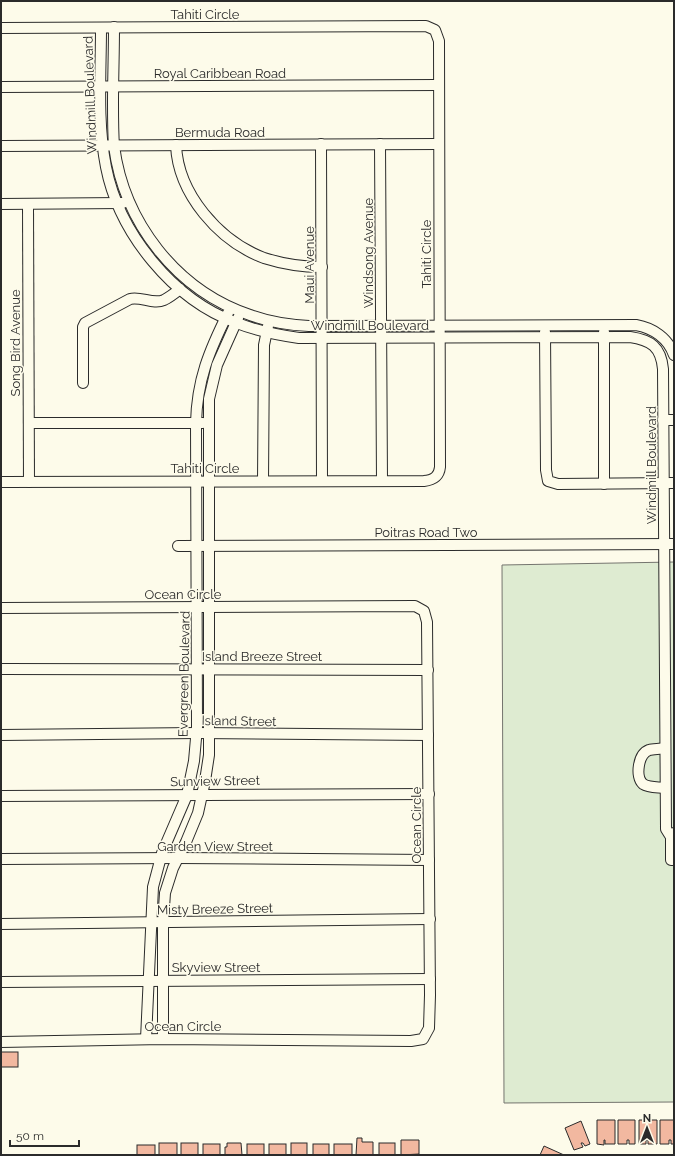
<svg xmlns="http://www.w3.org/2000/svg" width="675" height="1156" viewBox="0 0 675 1156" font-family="Raleway,sans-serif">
	<rect width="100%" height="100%" fill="#fdfbea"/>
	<path fill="#deebd1" stroke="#74746e" d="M 674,562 L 674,1102 L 504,1103 L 502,565 Z"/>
	<g fill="#f2b8a0" stroke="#2b2b2b">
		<rect x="1" y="1052" width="17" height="15"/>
		<path d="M 597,1120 L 615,1120 L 615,1144 L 605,1144 L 605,1140 L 604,1140 L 604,1145 L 597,1144 Z"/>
		<path d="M 618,1120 L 635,1120 L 635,1144 L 629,1144 L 629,1140 L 627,1140 L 627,1144 L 618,1144 Z"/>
		<path d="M 639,1120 L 657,1120 L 657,1144 L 648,1144 L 648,1140 L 646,1140 L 646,1144 L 639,1144 Z"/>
		<path d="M 660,1120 L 674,1120 L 674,1144 L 671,1144 L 671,1140 L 669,1140 L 669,1144 L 660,1144 Z"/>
		<path d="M 581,1121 L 590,1144 L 585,1146 L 583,1143 L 581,1143 L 583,1147 L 574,1150 L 565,1128 Z"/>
		<path d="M 357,1138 L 362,1138 L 362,1142 L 373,1142 L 373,1155 L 356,1155 Z"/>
		<path d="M 401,1140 L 419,1140 L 419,1154 L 401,1155 Z"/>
		<rect x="159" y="1143" width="18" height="12"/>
		<rect x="181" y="1143" width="17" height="12"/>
		<path d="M 227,1143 L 241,1143 L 242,1155 L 225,1155 L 225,1147 L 227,1147 Z"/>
		<rect x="291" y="1143" width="16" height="12"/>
		<rect x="379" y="1143" width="16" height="12"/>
		<rect x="203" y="1144" width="17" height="11"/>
		<rect x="247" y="1144" width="17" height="11"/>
		<rect x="269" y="1144" width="17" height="11"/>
		<rect x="313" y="1144" width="16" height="11"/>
		<rect x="334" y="1144" width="18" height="11"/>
		<rect x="137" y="1145" width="18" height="10"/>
		<path d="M 544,1146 L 564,1155 L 540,1155 Z"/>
	</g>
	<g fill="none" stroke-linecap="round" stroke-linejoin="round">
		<g stroke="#2b2b2b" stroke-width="12">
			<g id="minor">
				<path d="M 114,27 C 114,53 113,78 113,103 C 113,117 113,132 114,146 C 124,222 176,290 250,315 C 269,322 289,325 309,326 L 636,325 C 653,328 668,338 674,355"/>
				<path d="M 1,28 L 426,26 L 435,30 L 439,41 L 440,467 C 439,477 433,480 424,481 L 1,482"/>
				<path d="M 101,28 C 101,73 97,122 106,167 C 119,233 173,300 237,323 C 257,331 278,335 299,338 L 630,337 C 651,340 661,347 663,369 L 666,829 L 671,837 L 674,833"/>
				<path d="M 1,87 L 439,85"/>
				<path d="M 321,144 L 322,481"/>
				<path d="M 380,144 L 382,481"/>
				<path d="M 176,145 C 178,194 219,241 264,258 C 283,264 302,267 322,267"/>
				<path d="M 1,146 L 439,144"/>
				<path d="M 1,204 L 123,203"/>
				<path d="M 28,204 L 29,482"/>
				<path d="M 545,332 L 546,470 L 548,481 L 558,484 L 674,483"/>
				<path d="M 604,332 L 604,484"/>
				<path d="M 83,383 L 83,327 L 85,323 L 130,299 C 141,296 153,305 164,300 C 170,297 175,293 180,289"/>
				<path d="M 663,420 L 674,420"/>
				<path d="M 29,423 L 203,423"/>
				<path d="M 263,481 L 264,345 L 268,326"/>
				<path d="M 178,546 L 674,544"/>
				<path d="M 1,608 L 415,606 L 424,611 L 427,622 L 430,995 L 429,1028 L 423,1039 L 411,1041 L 163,1039 L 1,1042"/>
				<path d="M 1,669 L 428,670"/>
				<path d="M 1,735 L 197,733 L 428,735"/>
				<path d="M 665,748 C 660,749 653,749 649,750 C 638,754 635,777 643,784 C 649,788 658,787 665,788"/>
				<path d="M 1,796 L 429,794"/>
				<path d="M 671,837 L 671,860 L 674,860"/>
				<path d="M 1,859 L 178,858 L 429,860"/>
				<path d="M 1,924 L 430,919"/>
				<path d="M 1,982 L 430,979"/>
				<path d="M 146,1039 L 153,887 L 162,853 L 187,795 L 194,761 L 197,727 L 196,423 C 197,380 209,351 228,313"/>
				<path d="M 163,1039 L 163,922 L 165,893 L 173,868 L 186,842 L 198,813 L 205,781 L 209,755 L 209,399 L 217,365 L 238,318"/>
			</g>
		</g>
		<use href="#minor" stroke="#fdfbea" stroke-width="10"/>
	</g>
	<g text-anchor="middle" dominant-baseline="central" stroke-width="3" stroke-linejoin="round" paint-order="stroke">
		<g font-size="13" fill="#2b2b2b" stroke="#fdfbea">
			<text x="205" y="14">Tahiti Circle</text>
			<text x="220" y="73">Royal Caribbean Road</text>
			<text transform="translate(90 95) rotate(-92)">Windmill Boulevard</text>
			<text x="220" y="132">Bermuda Road</text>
			<text transform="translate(368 253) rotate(-90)">Windsong Avenue</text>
			<text transform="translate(426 254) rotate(-90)">Tahiti Circle</text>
			<text transform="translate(309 265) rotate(-90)">Maui Avenue</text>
			<text x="370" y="325">Windmill Boulevard</text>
			<text transform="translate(15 343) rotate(-90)">Song Bird Avenue</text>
			<text transform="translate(651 465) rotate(-90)">Windmill Boulevard</text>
			<text x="205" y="468">Tahiti Circle</text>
			<text x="426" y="532">Poitras Road Two</text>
			<text x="183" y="594">Ocean Circle</text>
			<text x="262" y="656">Island Breeze Street</text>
			<text transform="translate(184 674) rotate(-89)">Evergreen Boulevard</text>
			<text transform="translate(239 721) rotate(1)">Island Street</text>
			<text transform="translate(215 781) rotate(-1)">Sunview Street</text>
			<text transform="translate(416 825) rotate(-90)">Ocean Circle</text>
			<text x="215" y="846">Garden View Street</text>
			<text transform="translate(215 909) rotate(-1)">Misty Breeze Street</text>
			<text x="216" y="967">Skyview Street</text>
			<text x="183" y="1026">Ocean Circle</text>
		</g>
	</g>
	<rect width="675" height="1156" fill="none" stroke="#2b2b2b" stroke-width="4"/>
	<g transform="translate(647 1128)" stroke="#fdfbea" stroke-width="3" paint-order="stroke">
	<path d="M0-3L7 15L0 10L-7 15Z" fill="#2b2b2b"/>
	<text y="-6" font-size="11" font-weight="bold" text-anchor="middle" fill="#2b2b2b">N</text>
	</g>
	<path d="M10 1140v6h69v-6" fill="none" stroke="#2b2b2b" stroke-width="2"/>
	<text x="16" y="1140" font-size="12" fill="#2b2b2b" stroke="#fdfbea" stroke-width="3" paint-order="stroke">50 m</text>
</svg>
